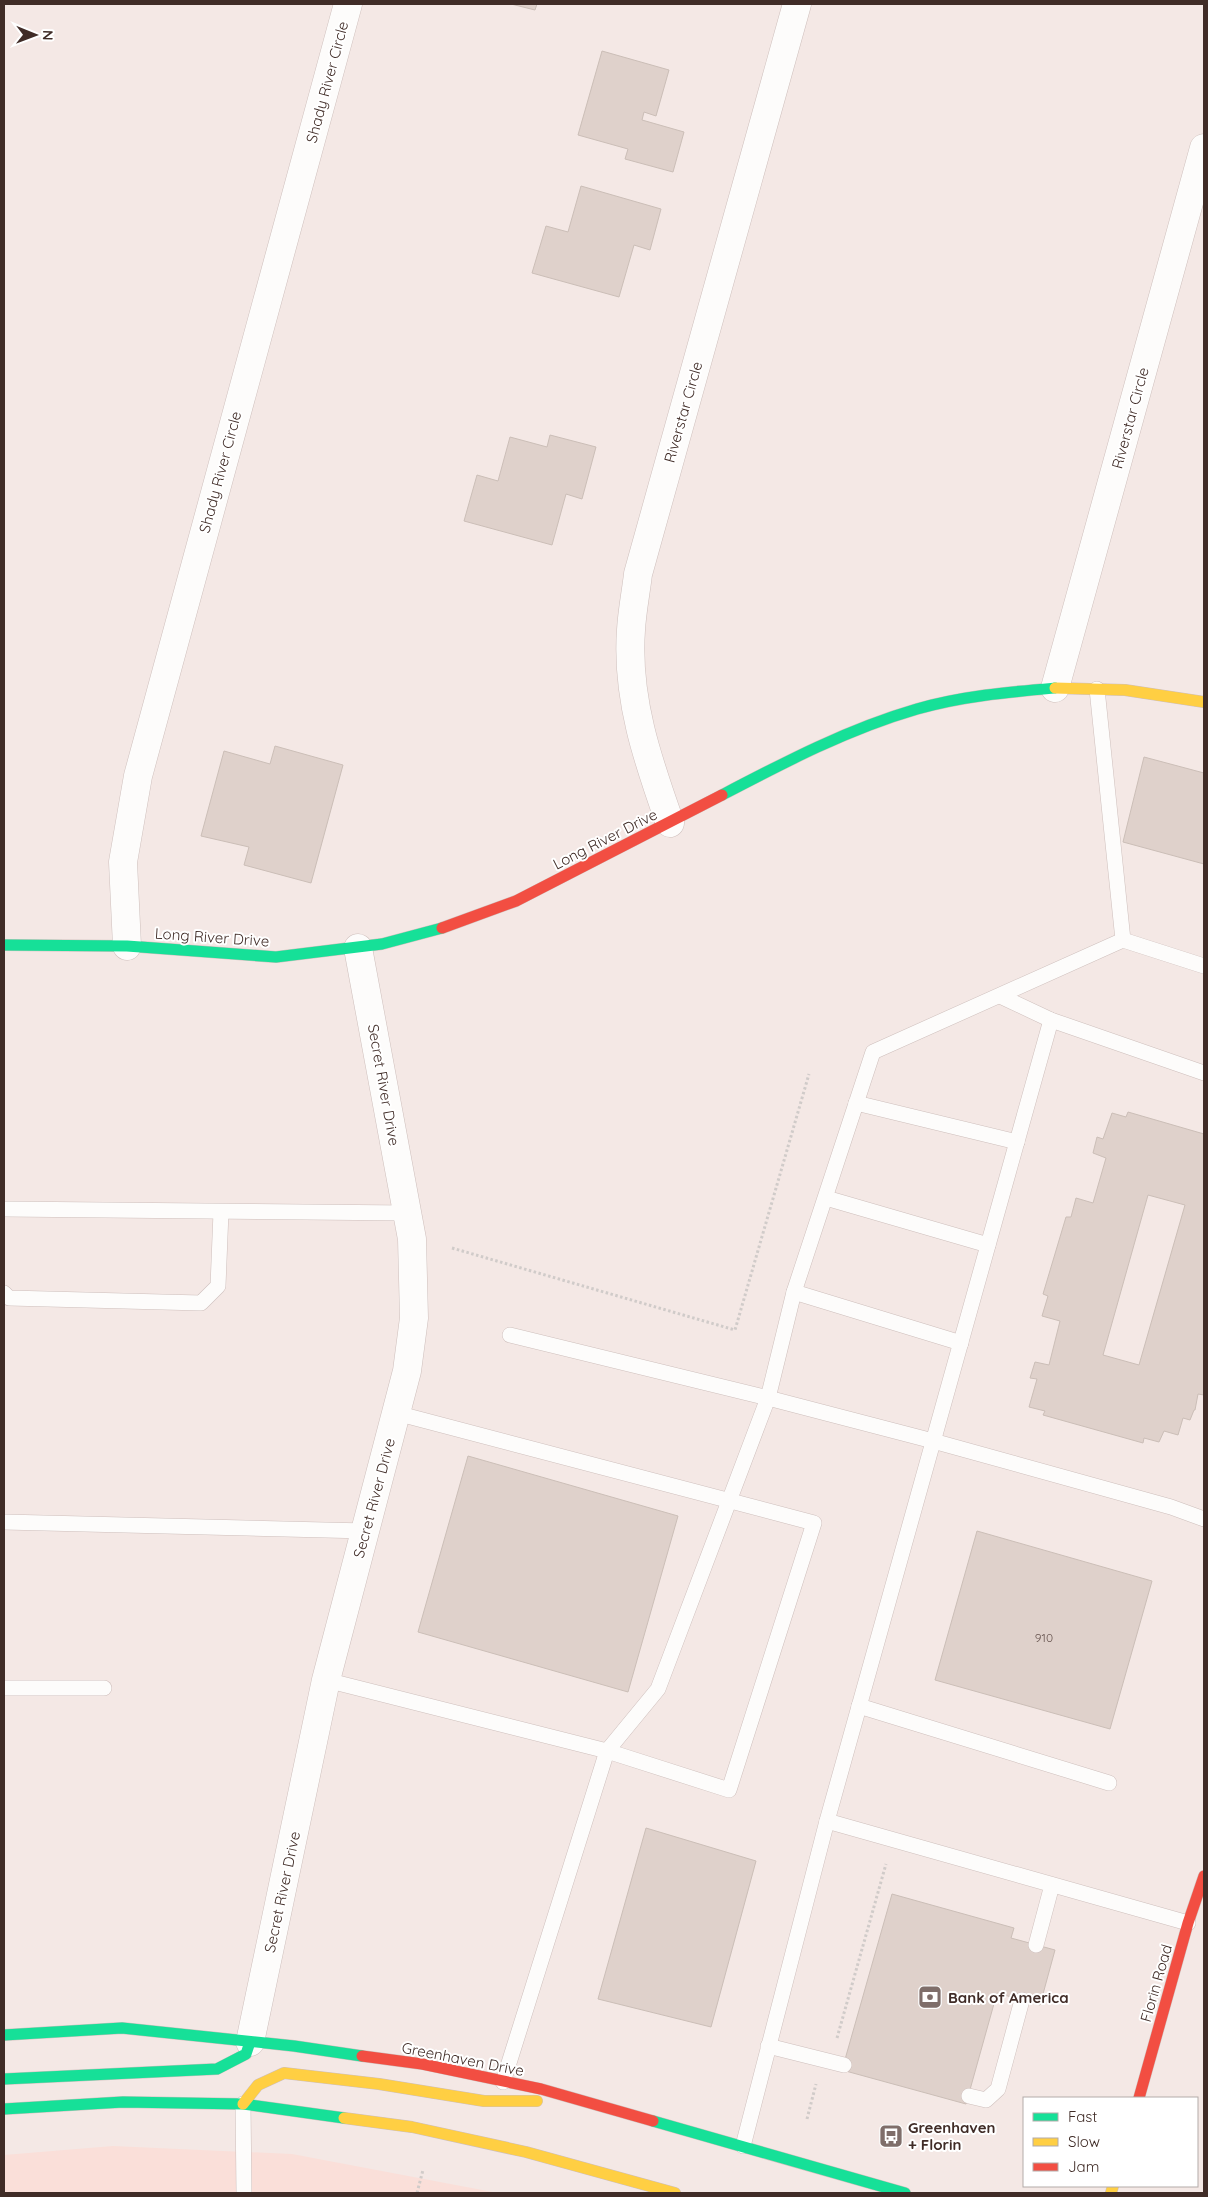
<svg xmlns="http://www.w3.org/2000/svg" width="1208" height="2197" viewBox="0 0 1208 2197" font-family="Quicksand,sans-serif">
	<rect width="100%" height="100%" fill="#f4e8e5"/>
	<path fill="#fadfd9" d="M 113,2146 L 292,2154 L 498,2193 L 4,2193 L 4,2155 Z"/>
	<g fill="#dfd1cb" stroke="#cbbeb7" fill-rule="evenodd">
		<path d="M 511,4 L 537,4 L 535,10 Z"/>
		<path d="M 602,51 L 669,70 L 656,116 L 644,112 L 642,120 L 684,132 L 673,172 L 625,159 L 628,149 L 578,135 Z"/>
		<path d="M 581,186 L 661,209 L 650,250 L 634,245 L 619,297 L 532,273 L 546,226 L 568,232 Z"/>
		<path d="M 550,435 L 596,447 L 582,499 L 566,494 L 552,545 L 464,521 L 477,475 L 498,481 L 510,437 L 547,447 Z"/>
		<path d="M 275,746 L 343,765 L 311,883 L 244,865 L 249,847 L 201,836 L 224,751 L 270,764 Z"/>
		<path d="M 1144,757 L 1204,773 L 1204,864 L 1123,842 Z"/>
		<path d="M 1128,1112 L 1204,1134 L 1204,1395 L 1198,1394 L 1195,1410 L 1194,1410 L 1190,1420 L 1183,1418 L 1178,1435 L 1164,1431 L 1159,1442 L 1144,1438 L 1143,1443 L 1043,1415 L 1045,1411 L 1029,1407 L 1037,1379 L 1030,1378 L 1035,1362 L 1049,1365 L 1060,1321 L 1042,1316 L 1048,1296 L 1043,1294 L 1066,1217 L 1071,1217 L 1076,1198 L 1093,1203 L 1106,1158 L 1093,1153 L 1097,1137 L 1103,1139 L 1112,1113 L 1126,1117 ZM 1148,1195 L 1185,1205 L 1139,1365 L 1103,1355 Z"/>
		<path d="M 468,1456 L 678,1516 L 628,1692 L 418,1632 Z"/>
		<path d="M 977,1531 L 1152,1581 L 1110,1729 L 935,1680 Z"/>
		<path d="M 646,1828 L 756,1861 L 711,2027 L 598,1999 Z"/>
		<path d="M 892,1894 L 1014,1928 L 1011,1938 L 1055,1950 L 1040,2005 L 997,1993 L 966,2104 L 842,2070 Z"/>
	</g>
	<g fill="none" stroke-linecap="round" stroke-linejoin="round">
		<g stroke="#cebfbc" stroke-width="16">
			<g id="lane">
				<path d="M 1097,689 L 1123,940"/>
				<path d="M 1000,996 L 1051,1020 L 1204,1073"/>
				<path d="M 856,1103 L 1017,1142"/>
				<path d="M 826,1198 L 988,1245"/>
				<path d="M 4,1209 L 407,1213"/>
				<path d="M 794,1292 L 961,1343"/>
				<path d="M 4,1293 L 9,1298 L 201,1303 L 218,1286 L 221,1212"/>
				<path d="M 510,1335 L 768,1398 L 794,1292 L 873,1052 L 1123,940 L 1204,966"/>
				<path d="M 4,1522 L 366,1531"/>
				<path d="M 326,1680 L 607,1751 L 729,1790 L 814,1523 L 396,1413"/>
				<path d="M 4,1688 L 104,1688"/>
				<path d="M 859,1706 L 1109,1783"/>
				<path d="M 827,1821 L 1188,1923"/>
				<path d="M 1036,1945 L 1052,1885"/>
				<path d="M 768,2046 L 844,2065"/>
				<path d="M 503,2082 L 607,1751 L 658,1689 L 768,1398 L 933,1441 L 1171,1507 L 1204,1519"/>
				<path d="M 969,2096 L 986,2100 L 998,2089 L 1022,2000"/>
				<path d="M 243,2104 L 244,2193"/>
				<path d="M 743,2146 L 827,1821 L 1051,1020"/>
			</g>
		</g>
		<g stroke="#cebfbc" stroke-width="29">
			<g id="street">
				<path d="M 1055,688 L 1204,148"/>
				<path d="M 670,823 C 648,761 626,698 631,630 C 632,611 636,592 638,574 L 797,4"/>
				<path d="M 127,946 L 123,862 L 138,776 L 348,4"/>
				<path d="M 250,2042 L 326,1680 L 407,1371 L 414,1318 L 412,1239 L 358,948"/>
			</g>
		</g>
		<g stroke="#cebfbc" stroke-width="12">
			<g id="fast">
				<path d="M 722,795 C 785,762 848,729 917,709 C 962,696 1009,692 1055,688"/>
				<path d="M 4,945 L 127,946 L 276,957 L 382,944 L 442,928"/>
				<path d="M 4,2035 L 122,2028 L 294,2046 L 362,2056"/>
				<path d="M 4,2079 L 217,2069 L 246,2054 L 250,2042"/>
				<path d="M 4,2109 L 123,2102 L 243,2104 L 344,2118"/>
				<path d="M 653,2121 L 905,2193"/>
			</g>
		</g>
		<g stroke="#cebfbc" stroke-width="12">
			<g id="slow">
				<path d="M 1055,688 L 1125,690 L 1204,702"/>
				<path d="M 243,2104 L 258,2085 L 284,2073 L 379,2084 L 484,2101 L 537,2101"/>
				<path d="M 344,2118 L 412,2127 L 526,2152 L 675,2193"/>
				<path d="M 1111,2193 L 1113,2186"/>
			</g>
		</g>
		<g stroke="#cebfbc" stroke-width="12">
			<g id="jam">
				<path d="M 442,928 L 516,901 L 722,795"/>
				<path d="M 362,2056 L 422,2064 L 541,2089 L 653,2121"/>
				<path d="M 1139,2098 L 1188,1923 L 1204,1876"/>
			</g>
		</g>
		<g stroke="#d0cbc9" stroke-width="3" stroke-dasharray="2.5 2.5" stroke-linecap="butt">
			<path d="M 452,1248 L 735,1330 L 809,1074"/>
			<path d="M 837,2038 L 886,1864"/>
			<path d="M 807,2119 L 816,2084"/>
			<path d="M 417,2193 L 423,2170"/>
		</g>
		<use href="#lane" stroke="#fdfcfb" stroke-width="15"/>
		<use href="#street" stroke="#fdfcfb" stroke-width="28"/>
		<use href="#fast" stroke="#16e098" stroke-width="11"/>
		<use href="#slow" stroke="#ffcf43" stroke-width="11"/>
		<use href="#jam" stroke="#f24e42" stroke-width="11"/>
	</g>
	<defs>
		<g id="bank-square" transform="scale(1.25)"><rect x="-9" y="-9" width="18" height="18" rx="4" fill="#7f6e6a" stroke="#fff"/><path d="M-6-4H6V4H-6ZM0-2.3a2.3 2.3 0 1 0 0 4.6a2.3 2.3 0 1 0 0-4.6Z" fill="#fff"/></g>
		<g id="bus-square" transform="scale(1.25)"><rect x="-9" y="-9" width="18" height="18" rx="4" fill="#7f6e6a" stroke="#fff"/><path d="M-5-6H5V4H4V6H2V4H-2V6H-4V4H-5ZM-3.5-4V0h7V-4ZM-3.5 1.2v1.5H-2V1.2ZM2 1.2v1.5H3.5V1.2Z" fill="#fff"/></g>
	</defs>
	<g fill-rule="evenodd">
		<use href="#bank-square" x="930" y="1997"/>
		<use href="#bus-square" x="891" y="2136"/>
	</g>
	<g text-anchor="middle" dominant-baseline="central" stroke-width="4" stroke-linejoin="round" paint-order="stroke">
		<g font-size="12" fill="#685550">
			<text x="1044" y="1637">910</text>
		</g>
		<g font-size="15" fill="#402c27" stroke="#fff">
			<text transform="translate(327 82) rotate(-75)">Shady River Circle</text>
			<text transform="translate(683 412) rotate(-74)">Riverstar Circle</text>
			<text transform="translate(1130 418) rotate(-75)">Riverstar Circle</text>
			<text transform="translate(220 472) rotate(-75)">Shady River Circle</text>
			<text transform="translate(605 839) rotate(-27)">Long River Drive</text>
			<text transform="translate(212 937) rotate(4)">Long River Drive</text>
			<text transform="translate(384 1085) rotate(80)">Secret River Drive</text>
			<text transform="translate(374 1498) rotate(-75)">Secret River Drive</text>
			<text transform="translate(282 1892) rotate(-78)">Secret River Drive</text>
			<text transform="translate(1156 1983) rotate(-74)">Florin Road</text>
			<text transform="translate(463 2059) rotate(11)">Greenhaven Drive</text>
		</g>
		<g font-size="15" font-weight="bold" fill="#402c27" stroke="#fff" text-anchor="start">
			<text x="948" y="1997">Bank of America</text>
			<text x="908" y="2127">Greenhaven<tspan x="908" dy="17">+ Florin</tspan></text>
		</g>
	</g>
	<rect width="1208" height="2197" fill="none" stroke="#402c27" stroke-width="10"/>
	<rect x="1023" y="2097" width="175" height="90" fill="#ffffff" stroke="#b3aba9"/>
	<rect x="1033" y="2113" width="25" height="8" fill="#16e098" stroke="#b3aba9"/>
	<text x="1068" y="2122" font-size="15" fill="#402c27">Fast</text>
	<rect x="1033" y="2138" width="25" height="8" fill="#ffcf43" stroke="#b3aba9"/>
	<text x="1068" y="2147" font-size="15" fill="#402c27">Slow</text>
	<rect x="1033" y="2163" width="25" height="8" fill="#f24e42" stroke="#b3aba9"/>
	<text x="1068" y="2172" font-size="15" fill="#402c27">Jam</text>
	<g transform="translate(35 35) rotate(91)" stroke="#ffffff" stroke-width="4" paint-order="stroke">
	<path d="M0-4L9 19L0 12L-9 19Z" fill="#402c27"/>
	<text y="-8" font-size="14" font-weight="bold" text-anchor="middle" fill="#402c27">N</text>
	</g>
</svg>
